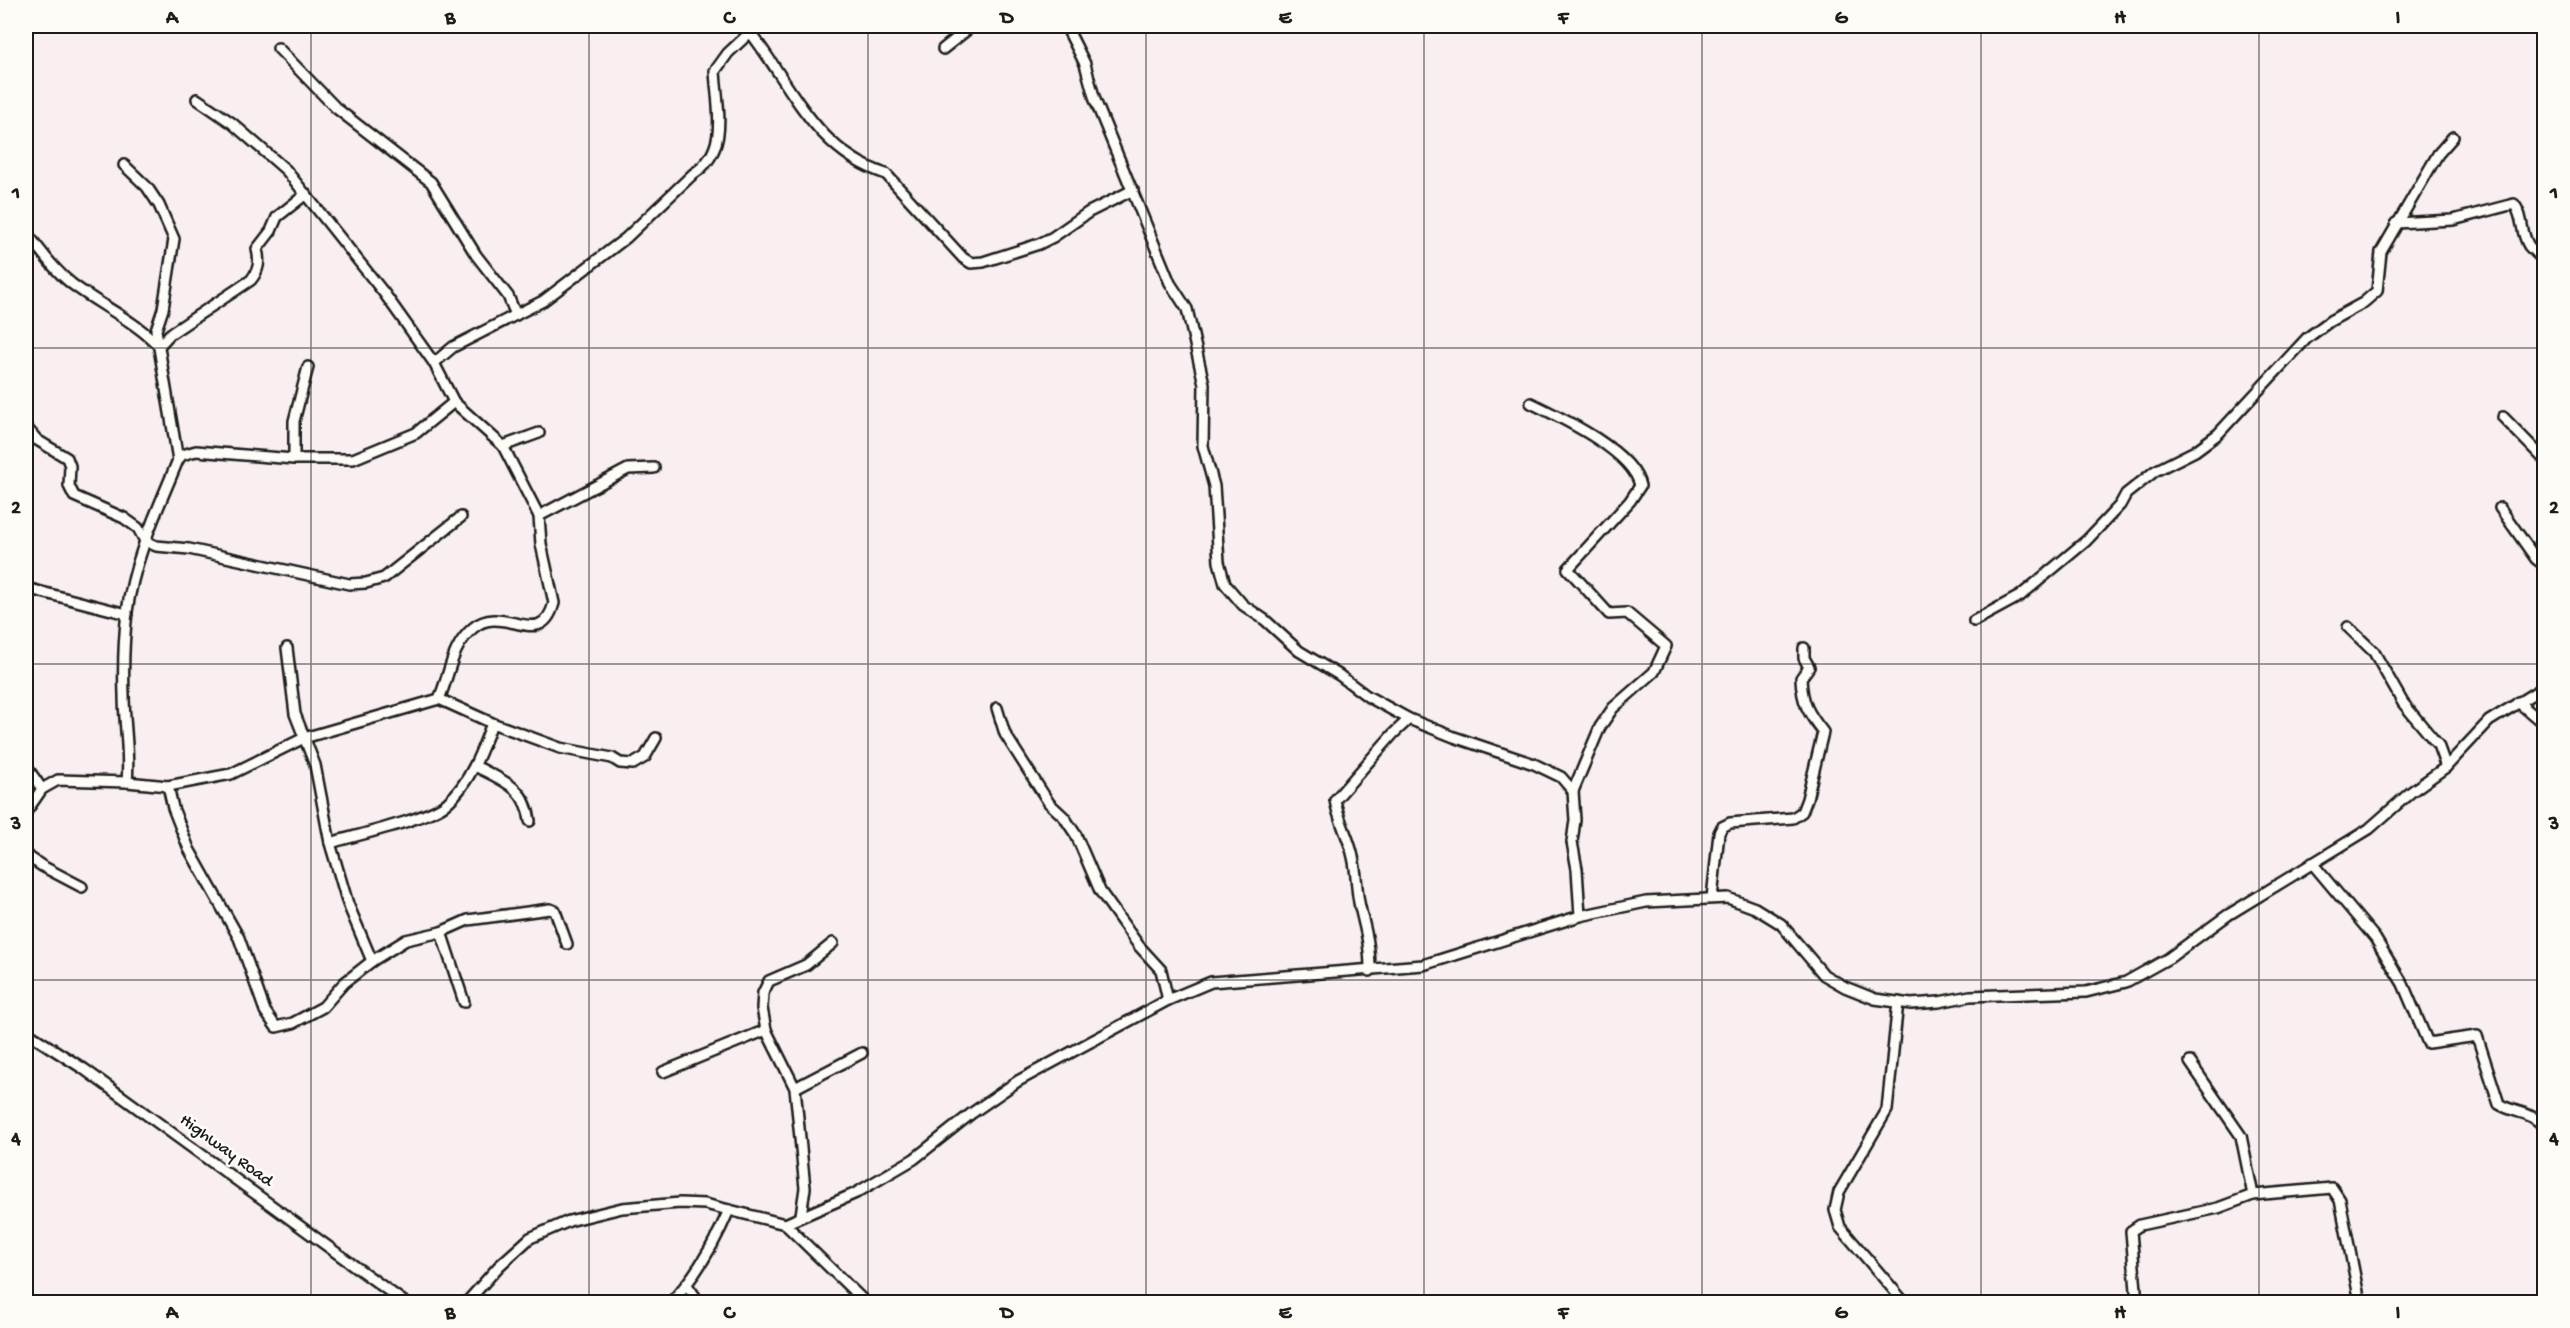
<svg xmlns="http://www.w3.org/2000/svg" width="2570" height="1328" viewBox="0 0 2570 1328" font-family="'Gochi Hand',sans-serif">
	<rect width="100%" height="100%" fill="#faeff0"/>
	<filter id="ink" filterUnits="userSpaceOnUse"><feTurbulence type="fractalNoise" baseFrequency=".0167" numOctaves="2"/><feDisplacementMap in="SourceGraphic" scale="12" xChannelSelector="R" yChannelSelector="G"/><feConvolveMatrix kernelMatrix="1 2 1 2 8 2 1 2 1" color-interpolation-filters="sRGB"/></filter>
	<g filter="url(#ink)">
		<g fill="none" stroke-linecap="round" stroke-linejoin="round">
			<g stroke="#1c1c1c" stroke-width="14">
				<g id="minor">
					<path d="M 1066,26 L 1085,64 L 1095,100 L 1170,283 L 1187,309 L 1204,384 L 1203,446 L 1214,486 L 1219,562 L 1225,584 L 1243,605 L 1265,620 L 1299,651 L 1339,675 L 1367,696 L 1409,719 L 1454,737 L 1534,764 L 1561,777 L 1573,791 L 1575,820 L 1572,842 L 1577,869 L 1580,916"/>
					<path d="M 750,32 C 792,86 815,151 886,174 L 963,258 L 971,263 L 983,262 L 1039,244 L 1053,237 L 1089,212 L 1133,190"/>
					<path d="M 278,48 L 336,108 L 431,182 L 476,255 L 508,296 L 516,315"/>
					<path d="M 943,49 L 972,26"/>
					<path d="M 197,99 L 232,123 L 286,170 L 384,293 L 434,363 L 454,402 L 503,446 L 539,516 L 541,544 L 554,603 C 541,652 503,602 473,628 C 451,647 450,674 439,699"/>
					<path d="M 124,165 L 147,187 L 159,205 L 174,239 L 163,309 L 156,330 L 178,460"/>
					<path d="M 2396,223 L 2453,220 L 2514,204 C 2524,216 2520,233 2529,246 C 2533,251 2540,256 2544,260"/>
					<path d="M 26,232 C 40,250 54,270 72,284 C 101,306 134,320 159,346 L 170,334 L 251,280 C 259,270 260,262 257,249 L 271,231 L 277,217 L 306,194"/>
					<path d="M 434,363 L 453,347 L 543,301 L 626,238 L 693,174 C 730,151 717,108 715,71 L 728,53 L 757,26"/>
					<path d="M 1531,403 C 1560,417 1634,452 1640,486 L 1630,501 L 1568,569 L 1609,614 L 1627,613 L 1666,646 L 1654,672 L 1613,708 L 1600,727 L 1573,791"/>
					<path d="M 2503,417 L 2544,459"/>
					<path d="M 26,427 L 37,440 L 67,458 L 70,466 L 69,486 L 74,496 L 124,518 L 138,528 L 145,541 L 156,546 L 189,549 L 349,584 L 366,583 L 384,578 L 461,517"/>
					<path d="M 503,446 L 539,433"/>
					<path d="M 294,459 L 294,421 L 308,367"/>
					<path d="M 2500,508 L 2536,559 L 2544,565"/>
					<path d="M 539,516 L 628,469 L 654,468"/>
					<path d="M 26,588 L 127,614"/>
					<path d="M 1974,621 L 2020,596 L 2086,541 L 2120,505 L 2126,494 L 2155,471 L 2195,451 L 2218,434 L 2307,338 L 2330,321 L 2363,303 L 2377,291 L 2381,252 L 2438,154 L 2453,137"/>
					<path d="M 2348,627 L 2374,652 L 2403,703 L 2438,745 L 2446,767"/>
					<path d="M 287,648 L 295,714 L 315,765 L 330,843 L 348,904 L 372,961"/>
					<path d="M 2518,702 L 2544,724"/>
					<path d="M 997,708 L 1005,734 L 1049,803 L 1064,817 L 1076,835 L 1100,891 L 1139,946 L 1161,970 L 1168,1000"/>
					<path d="M 26,766 L 42,789"/>
					<path d="M 475,766 C 502,780 526,787 530,821"/>
					<path d="M 127,782 C 130,753 124,724 124,695 C 123,668 124,638 127,612 C 134,558 158,509 178,460 L 182,455 L 196,451 L 294,459 L 353,459 L 416,433 L 454,402"/>
					<path d="M 168,786 L 173,808 L 189,849 L 239,938 L 265,1011 L 276,1027 L 293,1023 L 323,1007 L 344,983 L 372,961 L 406,940 L 441,932 L 468,920 L 550,909 L 555,911 L 567,944"/>
					<path d="M 26,812 L 42,789 L 58,780 L 127,782 L 168,786 L 231,774 L 304,738 L 439,699 L 492,723 L 560,748 L 612,758 L 620,763 L 633,764 L 645,757 L 656,738"/>
					<path d="M 330,843 C 357,835 429,819 447,803 C 470,783 482,750 492,723"/>
					<path d="M 26,855 L 42,866 L 82,887"/>
					<path d="M 2312,863 L 2375,938 L 2403,984 L 2428,1043 L 2477,1036 L 2499,1104 C 2515,1114 2534,1111 2544,1128"/>
					<path d="M 1712,898 L 1719,833 L 1722,827 L 1730,823 L 1793,818 L 1802,812 L 1807,799 L 1823,732 C 1808,713 1802,703 1801,678 L 1809,667 L 1804,658 L 1804,648"/>
					<path d="M 441,932 L 464,1002"/>
					<path d="M 1370,971 C 1370,944 1366,933 1360,907 C 1356,891 1357,873 1353,857 C 1349,837 1338,820 1335,800 L 1393,734 L 1409,719"/>
					<path d="M 1898,1002 L 1887,1110 L 1839,1192 L 1835,1210 L 1840,1227 L 1904,1302"/>
					<path d="M 26,1032 L 84,1069 L 404,1302"/>
					<path d="M 2190,1062 L 2241,1136 L 2253,1195"/>
					<path d="M 663,1072 L 766,1030"/>
					<path d="M 795,1088 L 862,1053"/>
					<path d="M 801,1215 L 805,1188 L 795,1088 L 766,1030 L 762,1008 L 763,993 L 769,981 L 806,965 L 833,943"/>
					<path d="M 785,1224 L 856,1193 L 914,1159 L 972,1113 L 1018,1081 L 1168,1000 L 1211,982 L 1423,965 L 1580,916 L 1646,902 L 1728,898 L 1755,908 L 1781,924 L 1824,975 L 1845,987 L 1875,999 L 1911,1004 L 1939,1002 L 1970,996 L 2086,992 L 2126,982 L 2169,958 L 2228,915 L 2369,829 L 2411,792 L 2446,767 L 2489,721 L 2544,687"/>
					<path d="M 687,1285 L 699,1302"/>
					<path d="M 467,1302 L 499,1266 L 530,1238 L 569,1221 L 622,1208 L 680,1203 L 705,1204 L 785,1224 L 865,1302"/>
					<path d="M 671,1302 C 696,1276 715,1243 729,1210"/>
					<path d="M 2137,1302 L 2131,1231 L 2140,1225 L 2218,1208 L 2253,1195 L 2332,1188 L 2340,1200 L 2360,1302"/>
				</g>
			</g>
			<use href="#minor" stroke="#fdfcf7" stroke-width="9"/>
		</g>
	</g>
	<path fill="none" stroke="#1c1c1c" stroke-width="1.5" stroke-opacity="0.55" d="M 311,26 L 311,1302M 589,26 L 589,1302M 868,26 L 868,1302M 1146,26 L 1146,1302M 1424,26 L 1424,1302M 1702,26 L 1702,1302M 1981,26 L 1981,1302M 2259,26 L 2259,1302M 26,348 L 2544,348M 26,664 L 2544,664M 26,980 L 2544,980"/>
	<g text-anchor="middle" dominant-baseline="central" stroke-width="5" stroke-linejoin="round" paint-order="stroke">
		<g font-size="18" fill="#1c1c1c" stroke="#fdfcf7">
			<text transform="translate(226 1151) rotate(36)">Highway Road</text>
		</g>
	</g>
	<rect width="2570" height="1328" fill="none" stroke="#fdfcf7" stroke-width="66"/>
	<rect x="33" y="33" width="2504" height="1262" fill="none" stroke="#1c1c1c" stroke-width="2"/>
	<g font-size="20" text-anchor="middle" font-weight="bold" fill="#1c1c1c">
		<text x="172" y="23">A</text>
		<text x="450" y="23">B</text>
		<text x="729" y="23">C</text>
		<text x="1007" y="23">D</text>
		<text x="1285" y="23">E</text>
		<text x="1563" y="23">F</text>
		<text x="1841" y="23">G</text>
		<text x="2120" y="23">H</text>
		<text x="2398" y="23">I</text>
		<text x="16" y="198">1</text>
		<text x="2554" y="198">1</text>
		<text x="16" y="513">2</text>
		<text x="2554" y="513">2</text>
		<text x="16" y="829">3</text>
		<text x="2554" y="829">3</text>
		<text x="16" y="1144">4</text>
		<text x="2554" y="1144">4</text>
		<text x="172" y="1318">A</text>
		<text x="450" y="1318">B</text>
		<text x="729" y="1318">C</text>
		<text x="1007" y="1318">D</text>
		<text x="1285" y="1318">E</text>
		<text x="1563" y="1318">F</text>
		<text x="1841" y="1318">G</text>
		<text x="2120" y="1318">H</text>
		<text x="2398" y="1318">I</text>
	</g>
</svg>
